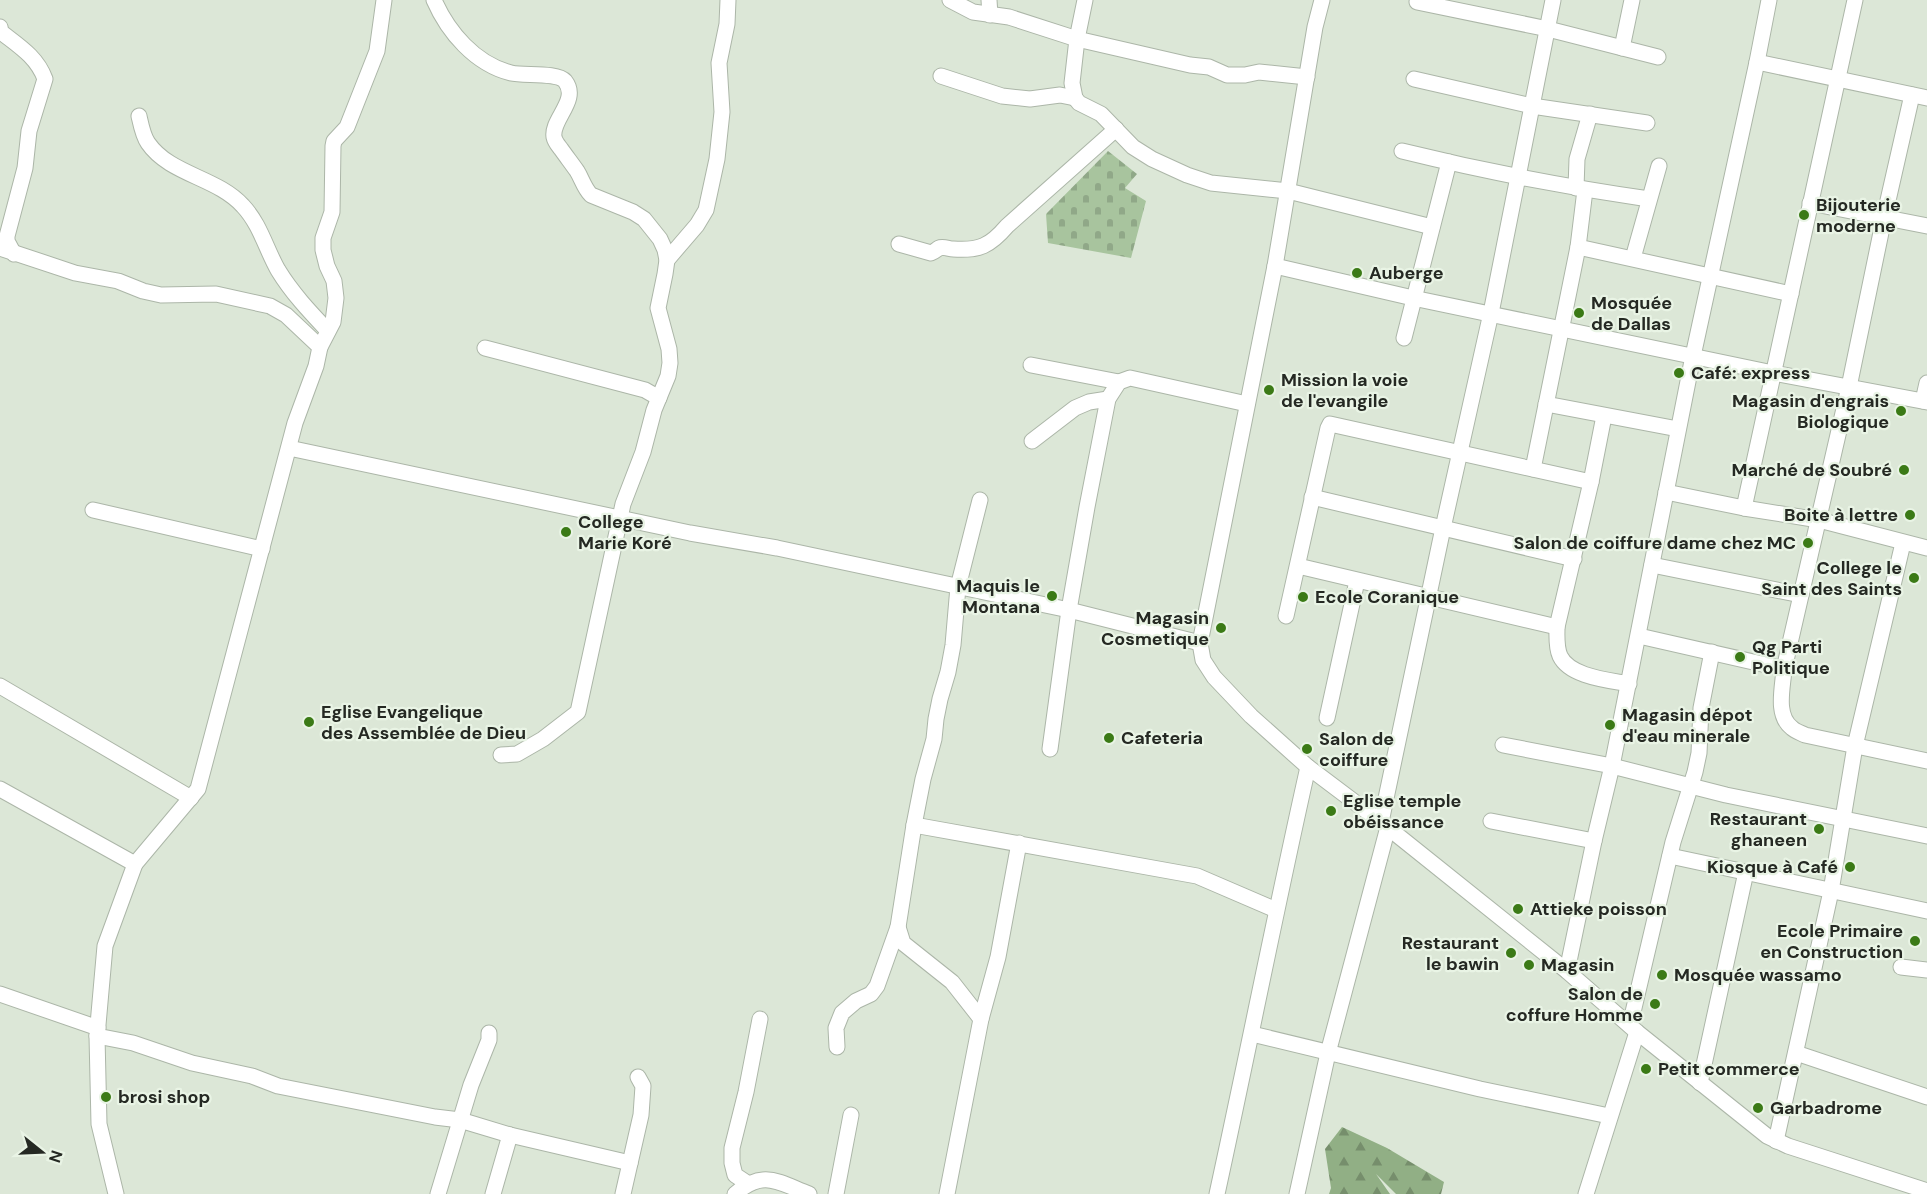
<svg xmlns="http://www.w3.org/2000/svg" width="1927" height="1194" viewBox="0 0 1927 1194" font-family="'DM Sans',sans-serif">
	<defs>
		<pattern id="forest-firs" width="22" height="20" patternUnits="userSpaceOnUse" patternTransform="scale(1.5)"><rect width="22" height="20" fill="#91af85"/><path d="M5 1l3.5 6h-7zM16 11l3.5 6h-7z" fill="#768e6c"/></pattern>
		<pattern id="cemetery-stones" width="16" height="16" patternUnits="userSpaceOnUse" patternTransform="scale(1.5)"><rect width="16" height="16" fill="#a8c49e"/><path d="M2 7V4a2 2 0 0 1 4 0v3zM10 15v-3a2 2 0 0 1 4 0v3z" fill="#90a888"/></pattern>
	</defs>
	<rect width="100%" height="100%" fill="#dce7d7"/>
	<path fill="url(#forest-firs)" d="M 1342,1127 L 1387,1148 L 1444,1182 L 1441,1194 L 1396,1194 L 1376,1174 L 1390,1194 L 1329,1194 L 1331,1188 L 1325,1149 Z"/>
	<path fill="url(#cemetery-stones)" d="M 1108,151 L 1137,174 L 1125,188 L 1146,201 L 1131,258 L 1048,243 L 1046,214 Z"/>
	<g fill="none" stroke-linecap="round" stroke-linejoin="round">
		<g stroke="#acb6a8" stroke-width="17">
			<g id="minor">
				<path d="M 434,0 C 448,32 475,64 511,73 C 524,76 557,72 565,81 C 580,100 551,119 554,137 C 555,142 558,145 561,149 C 566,156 572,164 577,171 C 582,179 584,188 591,195 L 633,212 L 644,219 L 660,239 L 665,250 L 667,260 L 665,274 L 658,308 L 669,349 L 670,363 L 668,376 L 654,410 L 643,452 L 623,504 L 578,712 L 543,739 L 517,754 L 501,755"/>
				<path d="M 950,0 L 973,12 L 1009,17 L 1077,39 L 1072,83 L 1075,98 L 1079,103 L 1101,114 L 1133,147 L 1152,159 L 1187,175 L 1211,183 L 1288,191 L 1432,227"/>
				<path d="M 989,0 L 990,15"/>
				<path d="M 1085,0 L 1077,39 L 1190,65 L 1209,67 L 1227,75 L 1245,75 L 1259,72 L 1307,77"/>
				<path d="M 1322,0 L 1315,27 L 1275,266 L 1200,643 L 1203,660 L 1214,677 L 1251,716 L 1308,767 L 1381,822 L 1567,971 L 1637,1032 L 1767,1136 L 1788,1146 L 1927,1191"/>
				<path d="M 1417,2 L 1548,29 L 1658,57"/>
				<path d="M 0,27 L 1,32 C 19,46 37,57 45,79 L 29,131 L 25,168 L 7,236 L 7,241 L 14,254"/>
				<path d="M 1622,48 L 1632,0"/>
				<path d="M 1757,62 L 1927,98"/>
				<path d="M 941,76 L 1002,96 L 1030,99 L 1060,95 L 1075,98"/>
				<path d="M 1414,79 L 1532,106 L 1647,123"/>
				<path d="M 1912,95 L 1884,218 L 1849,387 L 1784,669 C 1783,687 1775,715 1792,728 C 1795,731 1801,733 1805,735 L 1927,761"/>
				<path d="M 139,116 C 141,125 143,136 148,143 C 170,175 217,177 243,206 C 260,224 266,249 278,270 C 292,293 310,312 328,331"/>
				<path d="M 1402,151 C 1483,171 1566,187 1649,199"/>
				<path d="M 1576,188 L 1577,159 L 1590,114"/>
				<path d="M 1810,203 L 1927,226"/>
				<path d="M 899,244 L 931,253 C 934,252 936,250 939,248 C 943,246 949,249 953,249 C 979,251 990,246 1007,226 L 1116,129"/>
				<path d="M 1578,247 L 1791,294"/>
				<path d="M 0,248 L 75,273 L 118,281 L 143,291 L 161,295 L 216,294 L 270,306 L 286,315 L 320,347 L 316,366 L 295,423 L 198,789 L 135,864 L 105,946 L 97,1036 L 99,1124 L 116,1194"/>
				<path d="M 1633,258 L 1659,166"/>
				<path d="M 667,260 L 697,225 L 706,210 L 717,159 L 722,112 L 719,63 L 727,24 L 728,0"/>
				<path d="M 1275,266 L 1413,298 L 1773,373 L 1927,402"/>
				<path d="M 1404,338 L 1449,162"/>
				<path d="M 320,347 L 333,322 L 336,298 L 334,281 L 327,266 L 323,250 L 323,238 L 332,212 L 333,146 L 334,141 L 347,127 L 377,51 L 384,0"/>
				<path d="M 485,348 L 645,390 L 659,398"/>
				<path d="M 1031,365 L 1119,382"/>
				<path d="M 1923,401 L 1927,383"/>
				<path d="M 1546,404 L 1678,429"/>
				<path d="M 1604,416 L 1591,482 L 1557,627 C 1557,637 1556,647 1560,656 C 1570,677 1609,680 1629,684"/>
				<path d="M 1032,441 L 1075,408 L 1089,402 L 1108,399"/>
				<path d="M 289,448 L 690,533 L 777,548 L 1069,610 L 1200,643"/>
				<path d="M 1533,469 L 1578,247 L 1585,190"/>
				<path d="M 1666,492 L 1744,508 L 1819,520 L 1927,548"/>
				<path d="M 1312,497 L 1574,559"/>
				<path d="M 1744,508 L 1855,0"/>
				<path d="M 93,510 L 262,549"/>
				<path d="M 1652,565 L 1801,595"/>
				<path d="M 1298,566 L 1557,627"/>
				<path d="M 1286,616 L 1328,428 L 1330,424 L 1591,482"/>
				<path d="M 1639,636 L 1784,669"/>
				<path d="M 0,686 L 191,798"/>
				<path d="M 1327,718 L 1357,581"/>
				<path d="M 1503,745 L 1612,766 L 1726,795 L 1927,836"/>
				<path d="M 1050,749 L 1069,610 L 1087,507 L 1108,399 L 1119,382 L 1130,378 L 1247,404"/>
				<path d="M 0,789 L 135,864"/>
				<path d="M 1491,821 L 1594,841"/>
				<path d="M 1381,822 L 1443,528 L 1491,313 L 1553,0"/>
				<path d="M 914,825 L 1197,876 L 1276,910"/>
				<path d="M 1670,856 L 1927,911"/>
				<path d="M 898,927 L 903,943 L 952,982 L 981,1019"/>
				<path d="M 1901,967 L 1927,970"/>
				<path d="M 1567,971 L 1594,841 L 1612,766 L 1693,356 L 1757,62 L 1769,0"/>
				<path d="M 0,994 L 98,1028"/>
				<path d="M 1630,1025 L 1673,842 L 1695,772 L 1699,753 L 1701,708 L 1712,652"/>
				<path d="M 1252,1034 L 1480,1089 L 1609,1116"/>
				<path d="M 97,1036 L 133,1043 L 192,1063 L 252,1076 L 278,1086 L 435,1117 L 460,1120 L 510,1135 L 630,1163"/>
				<path d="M 837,1047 L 836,1028 L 842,1013 L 856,1001 L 871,994 L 877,986 L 898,927 L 914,825 L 923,779 L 934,739 L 936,719 L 940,699 L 948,672 L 953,645 L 958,587 L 980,500"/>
				<path d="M 1796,1053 L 1927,1097"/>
				<path d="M 1700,1083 L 1746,872"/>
				<path d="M 1776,1141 L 1831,891 L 1855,746 L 1903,543"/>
				<path d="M 747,1183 L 735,1175 L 732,1163 L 732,1148 L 746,1092 L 760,1019"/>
				<path d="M 438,1194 L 471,1085 L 489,1040 L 489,1033"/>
				<path d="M 493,1194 L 510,1135"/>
				<path d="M 623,1194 L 641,1115 L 643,1086 L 638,1077"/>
				<path d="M 735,1194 C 763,1169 778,1182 809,1194"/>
				<path d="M 836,1194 L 851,1115"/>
				<path d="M 947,1194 L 981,1019 L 998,957 L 1019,843"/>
				<path d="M 1217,1194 C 1248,1052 1276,909 1308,767"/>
				<path d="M 1297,1194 L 1328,1053 L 1388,827"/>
				<path d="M 1586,1194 L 1637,1032"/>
			</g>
		</g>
		<use href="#minor" stroke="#fff" stroke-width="15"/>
	</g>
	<g fill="#3b7a16" stroke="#e9f4e5" stroke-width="2">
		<circle cx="1804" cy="215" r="6"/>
		<circle cx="1357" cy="273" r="6"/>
		<circle cx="1579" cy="313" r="6"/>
		<circle cx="1679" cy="373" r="6"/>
		<circle cx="1269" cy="390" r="6"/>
		<circle cx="1901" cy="411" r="6"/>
		<circle cx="1904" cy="470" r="6"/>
		<circle cx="1910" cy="515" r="6"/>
		<circle cx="566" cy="532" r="6"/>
		<circle cx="1808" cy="543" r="6"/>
		<circle cx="1914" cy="578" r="6"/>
		<circle cx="1052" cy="596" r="6"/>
		<circle cx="1303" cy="597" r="6"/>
		<circle cx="1221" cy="628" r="6"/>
		<circle cx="1740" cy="657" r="6"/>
		<circle cx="309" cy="722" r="6"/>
		<circle cx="1610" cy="725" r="6"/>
		<circle cx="1109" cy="738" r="6"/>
		<circle cx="1307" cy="749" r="6"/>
		<circle cx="1331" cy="811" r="6"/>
		<circle cx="1819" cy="829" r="6"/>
		<circle cx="1850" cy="867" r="6"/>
		<circle cx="1518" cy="909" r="6"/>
		<circle cx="1915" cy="941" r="6"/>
		<circle cx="1511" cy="953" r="6"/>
		<circle cx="1529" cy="965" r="6"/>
		<circle cx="1662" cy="975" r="6"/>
		<circle cx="1655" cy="1004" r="6"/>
		<circle cx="1646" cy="1069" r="6"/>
		<circle cx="106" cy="1097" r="6"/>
		<circle cx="1758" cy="1108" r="6"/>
	</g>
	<g text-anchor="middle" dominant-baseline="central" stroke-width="4.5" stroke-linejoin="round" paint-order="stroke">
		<g font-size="18" font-weight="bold" fill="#252923" stroke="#e9f4e5" text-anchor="start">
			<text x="1816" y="205">Bijouterie<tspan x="1816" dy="21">moderne</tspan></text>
			<text x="1369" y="273">Auberge</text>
			<text x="1591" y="303">Mosquée<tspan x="1591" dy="21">de Dallas</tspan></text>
			<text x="1691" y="373">Café: express</text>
			<text x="1281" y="380">Mission la voie<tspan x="1281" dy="21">de l'evangile</tspan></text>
			<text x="1889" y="401" text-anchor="end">Magasin d'engrais<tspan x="1889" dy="21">Biologique</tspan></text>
			<text x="1892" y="470" text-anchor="end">Marché de Soubré</text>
			<text x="1898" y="515" text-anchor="end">Boite à lettre</text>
			<text x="578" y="522">College<tspan x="578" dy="21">Marie Koré</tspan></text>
			<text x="1796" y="543" text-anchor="end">Salon de coiffure dame chez MC</text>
			<text x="1902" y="568" text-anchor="end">College le<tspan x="1902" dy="21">Saint des Saints</tspan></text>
			<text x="1040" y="586" text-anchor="end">Maquis le<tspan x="1040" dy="21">Montana</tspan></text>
			<text x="1315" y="597">Ecole Coranique</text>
			<text x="1209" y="618" text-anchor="end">Magasin<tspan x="1209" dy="21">Cosmetique</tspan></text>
			<text x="1752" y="647">Qg Parti<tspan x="1752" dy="21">Politique</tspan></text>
			<text x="321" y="712">Eglise Evangelique<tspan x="321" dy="21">des Assemblée de Dieu</tspan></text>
			<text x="1622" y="715">Magasin dépot<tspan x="1622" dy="21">d'eau minerale</tspan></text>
			<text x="1121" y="738">Cafeteria</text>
			<text x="1319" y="739">Salon de<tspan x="1319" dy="21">coiffure</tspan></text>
			<text x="1343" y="801">Eglise temple<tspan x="1343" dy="21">obéissance</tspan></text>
			<text x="1807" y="819" text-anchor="end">Restaurant<tspan x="1807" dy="21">ghaneen</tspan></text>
			<text x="1838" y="867" text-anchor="end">Kiosque à Café</text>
			<text x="1530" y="909">Attieke poisson</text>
			<text x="1903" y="931" text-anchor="end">Ecole Primaire<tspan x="1903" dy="21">en Construction</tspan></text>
			<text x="1499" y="943" text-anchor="end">Restaurant<tspan x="1499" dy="21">le bawin</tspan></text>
			<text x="1541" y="965">Magasin</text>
			<text x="1674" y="975">Mosquée wassamo</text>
			<text x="1643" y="994" text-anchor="end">Salon de<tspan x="1643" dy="21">coffure Homme</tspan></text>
			<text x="1658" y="1069">Petit commerce</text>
			<text x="118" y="1097">brosi shop</text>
			<text x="1770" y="1108">Garbadrome</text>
		</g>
	</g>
	<g transform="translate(42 1152) rotate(108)" stroke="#e9f4e5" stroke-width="4.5" paint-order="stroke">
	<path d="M0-4.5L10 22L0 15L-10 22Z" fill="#252923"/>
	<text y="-9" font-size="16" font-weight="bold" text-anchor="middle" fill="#252923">N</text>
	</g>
</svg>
